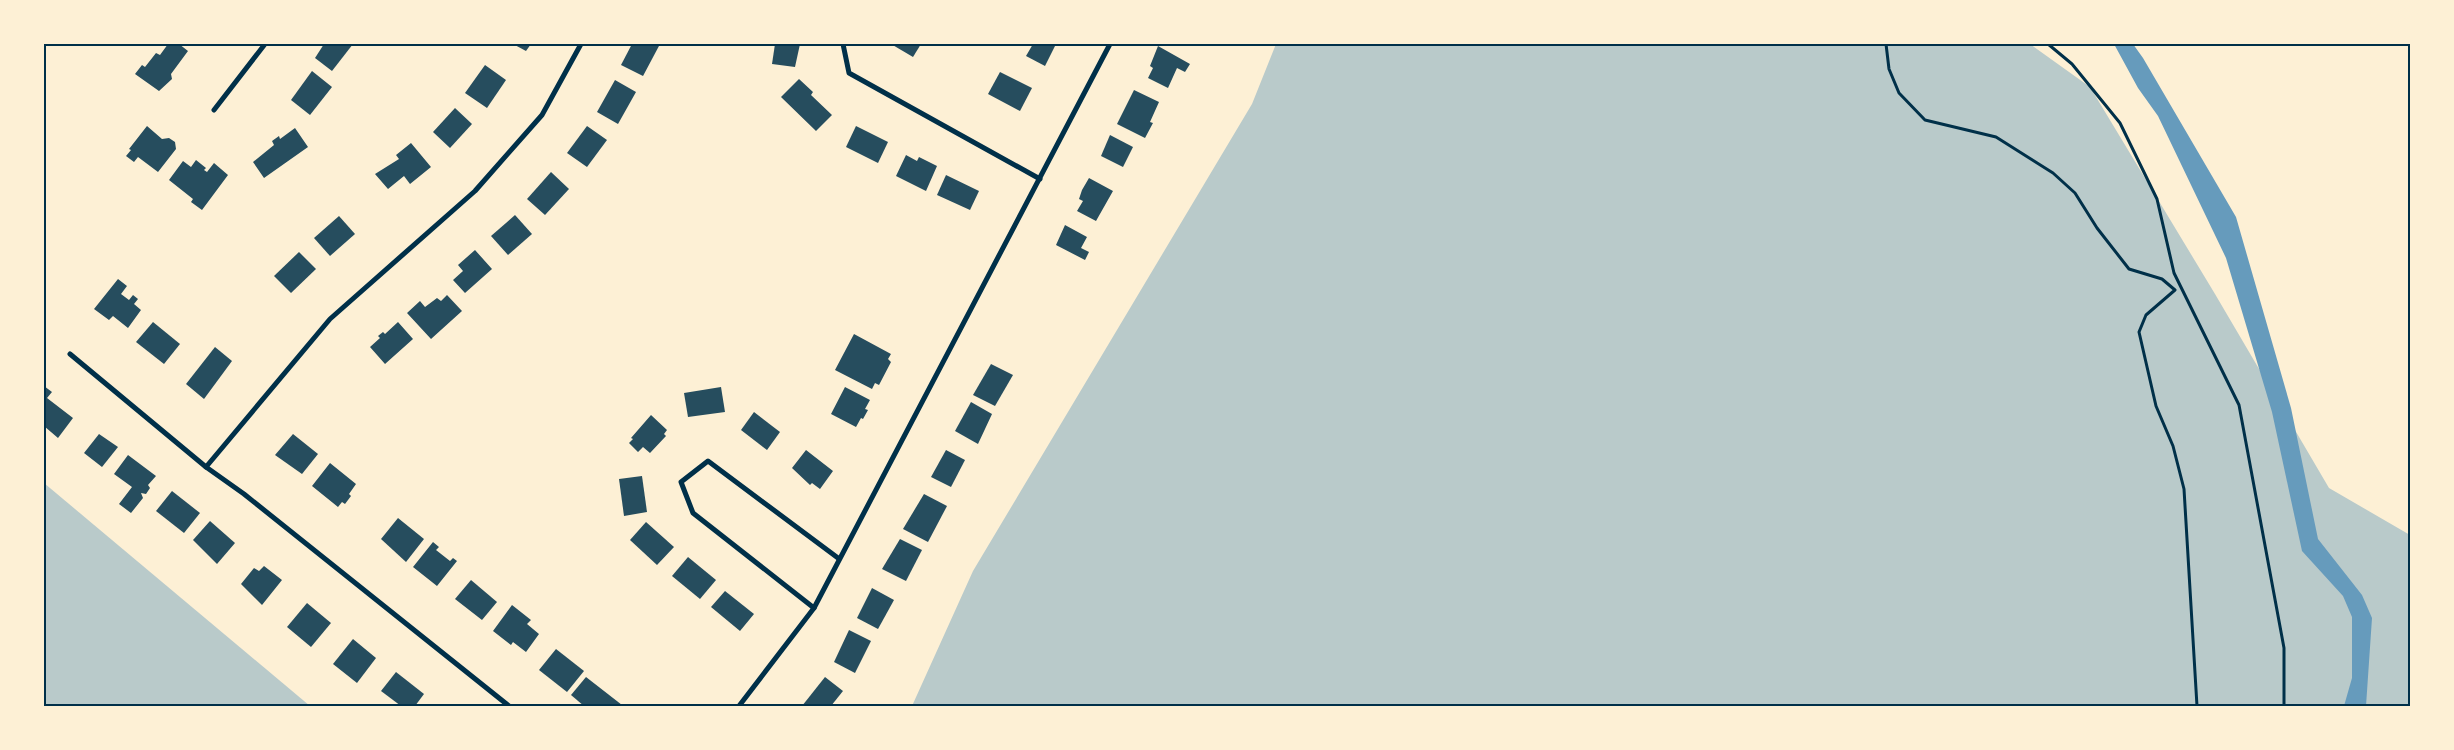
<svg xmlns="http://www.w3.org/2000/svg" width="2454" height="750" viewBox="0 0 2454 750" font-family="Arial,sans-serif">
	<rect width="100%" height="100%" fill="#fdf0d5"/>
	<g fill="#b9caca">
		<path d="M 1276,44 L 2030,44 L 2090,87 L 2215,294 L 2329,488 L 2410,535 L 2410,706 L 912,706 L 973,571 L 1252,104 Z"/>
		<path d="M 44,483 L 310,706 L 44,706 Z"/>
	</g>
	<path fill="#669bbc" d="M 2114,44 L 2133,44 L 2143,58 L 2236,217 L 2291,408 L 2318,539 L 2362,595 L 2372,618 L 2366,706 L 2344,706 L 2352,678 L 2352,617 L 2343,596 L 2302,551 L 2272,412 L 2226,258 L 2158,116 L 2138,88 Z"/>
	<g fill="#264d5e">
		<path d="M 168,44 L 179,44 L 188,51 L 171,74 L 172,79 L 159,91 L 135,74 L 142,65 L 145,67 L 156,53 L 160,55 Z"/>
		<path d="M 324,44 L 353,44 L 332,71 L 315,58 Z"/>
		<path d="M 513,44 L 531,44 L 526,51 Z"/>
		<path d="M 632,44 L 660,44 L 643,76 L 621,65 Z"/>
		<path d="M 775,44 L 800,44 L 795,67 L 772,64 Z"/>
		<path d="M 891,44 L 921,44 L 913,57 Z"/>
		<path d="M 1033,44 L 1056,44 L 1045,66 L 1026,56 Z"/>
		<path d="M 1158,46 L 1190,64 L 1185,72 L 1177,68 L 1168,88 L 1148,78 L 1153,68 L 1150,66 Z"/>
		<path d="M 485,65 L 506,80 L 487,108 L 465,93 Z"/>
		<path d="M 312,71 L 332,87 L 310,115 L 291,100 Z"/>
		<path d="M 1000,72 L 1032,88 L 1020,111 L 988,94 Z"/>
		<path d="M 799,79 L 813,92 L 811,95 L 832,115 L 816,131 L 781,97 Z"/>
		<path d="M 615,80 L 636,92 L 618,124 L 597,112 Z"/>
		<path d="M 1134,90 L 1159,102 L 1150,122 L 1153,123 L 1145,138 L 1117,124 Z"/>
		<path d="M 455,108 L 472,124 L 450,148 L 433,132 Z"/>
		<path d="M 147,126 L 162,139 L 169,138 L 175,142 L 176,149 L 158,172 L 138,157 L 134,162 L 126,156 L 131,150 L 129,149 Z"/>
		<path d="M 587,126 L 607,140 L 587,167 L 567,153 Z"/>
		<path d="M 856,126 L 888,142 L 878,163 L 846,147 Z"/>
		<path d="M 295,128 L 308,147 L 264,178 L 253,162 L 274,145 L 272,141 L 279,136 L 280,139 Z"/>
		<path d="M 1110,135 L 1133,147 L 1123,167 L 1101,156 Z"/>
		<path d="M 411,143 L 431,167 L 410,184 L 404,176 L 388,189 L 375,174 L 399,159 L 396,155 Z"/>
		<path d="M 906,155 L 917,161 L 919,157 L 937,166 L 926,191 L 896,176 Z"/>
		<path d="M 196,160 L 206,168 L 204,170 L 207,172 L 214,163 L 228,175 L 202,210 L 191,202 L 193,199 L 169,180 L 183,161 L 191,167 Z"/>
		<path d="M 551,172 L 569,189 L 545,215 L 527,199 Z"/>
		<path d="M 946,175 L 979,191 L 970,210 L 937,195 Z"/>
		<path d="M 1089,178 L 1113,191 L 1096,221 L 1077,211 L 1083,201 L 1079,199 L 1082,190 Z"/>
		<path d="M 515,215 L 532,234 L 508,255 L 491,236 Z"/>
		<path d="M 339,216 L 355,234 L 330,256 L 314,238 Z"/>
		<path d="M 1065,225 L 1087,237 L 1081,248 L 1089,252 L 1085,260 L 1056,245 Z"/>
		<path d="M 475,250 L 492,269 L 465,293 L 453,280 L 463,271 L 458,265 Z"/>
		<path d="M 299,252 L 316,269 L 291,293 L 274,276 Z"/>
		<path d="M 118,279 L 127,286 L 121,294 L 129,300 L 133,295 L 138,299 L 134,304 L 141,310 L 128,328 L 113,316 L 109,320 L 94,309 Z"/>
		<path d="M 447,295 L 462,311 L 431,339 L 407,313 L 420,301 L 425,307 L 437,298 L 441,301 Z"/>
		<path d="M 153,322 L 180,344 L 164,364 L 136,342 Z"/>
		<path d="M 398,322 L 413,339 L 385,364 L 370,347 L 380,338 L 378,336 L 383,332 L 385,334 Z"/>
		<path d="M 854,334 L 891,354 L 888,359 L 891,362 L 879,385 L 875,383 L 872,389 L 835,370 Z"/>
		<path d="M 215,347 L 232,361 L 204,399 L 186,384 Z"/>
		<path d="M 991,364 L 1013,375 L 995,406 L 973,395 Z"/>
		<path d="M 44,386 L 52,392 L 47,398 L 73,418 L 58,438 L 44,426 Z"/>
		<path d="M 721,387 L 725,412 L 688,417 L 684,393 Z"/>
		<path d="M 845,387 L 870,400 L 865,409 L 868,410 L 863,419 L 861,418 L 856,427 L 831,414 Z"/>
		<path d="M 971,402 L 992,414 L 978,444 L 955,431 Z"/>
		<path d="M 754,412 L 780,432 L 767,450 L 741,430 Z"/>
		<path d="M 651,415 L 667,430 L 664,434 L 666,436 L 650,453 L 643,447 L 638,452 L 629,443 L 633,439 L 631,438 Z"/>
		<path d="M 99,434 L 118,447 L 102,467 L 84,453 Z"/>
		<path d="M 293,434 L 318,454 L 302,474 L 275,455 Z"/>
		<path d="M 806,450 L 833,471 L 820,489 L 812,483 L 810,485 L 792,468 Z"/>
		<path d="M 946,450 L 965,460 L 951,487 L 931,477 Z"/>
		<path d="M 128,455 L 156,476 L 148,485 L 150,488 L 146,494 L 141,493 L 143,498 L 131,513 L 119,504 L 132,487 L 114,474 Z"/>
		<path d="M 330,463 L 356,484 L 349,494 L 351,496 L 345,504 L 342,502 L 338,507 L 312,486 Z"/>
		<path d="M 642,476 L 647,512 L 624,516 L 619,479 Z"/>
		<path d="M 172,491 L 200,513 L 184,533 L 156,511 Z"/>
		<path d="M 924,494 L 947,506 L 928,542 L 903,529 Z"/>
		<path d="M 398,518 L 424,539 L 406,562 L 381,539 Z"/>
		<path d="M 210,521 L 235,543 L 217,564 L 193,540 Z"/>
		<path d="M 646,522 L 674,547 L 657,565 L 630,540 Z"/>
		<path d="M 900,539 L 922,550 L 906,581 L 882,569 Z"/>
		<path d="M 433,542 L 439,547 L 436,550 L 450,561 L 453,558 L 457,561 L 437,586 L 413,567 Z"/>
		<path d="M 688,557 L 716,580 L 700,599 L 672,576 Z"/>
		<path d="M 264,566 L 282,580 L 262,605 L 241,584 L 254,568 L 259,571 Z"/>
		<path d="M 471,580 L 497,602 L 482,620 L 455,599 Z"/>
		<path d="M 872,588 L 894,600 L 878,629 L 857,618 Z"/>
		<path d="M 725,591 L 754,614 L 740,631 L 711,607 Z"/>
		<path d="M 307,603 L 331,623 L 311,647 L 287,627 Z"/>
		<path d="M 512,605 L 531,620 L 527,624 L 539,634 L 526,652 L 513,642 L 511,645 L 493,631 Z"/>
		<path d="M 849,630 L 871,641 L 855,673 L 834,662 Z"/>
		<path d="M 353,639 L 376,658 L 357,683 L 333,664 Z"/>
		<path d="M 556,649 L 584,671 L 567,692 L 539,670 Z"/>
		<path d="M 396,672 L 424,694 L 415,706 L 401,706 L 381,691 Z"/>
		<path d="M 586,677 L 622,705 L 621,706 L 584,706 L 571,695 Z"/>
		<path d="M 825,677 L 843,691 L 831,706 L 802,706 Z"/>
	</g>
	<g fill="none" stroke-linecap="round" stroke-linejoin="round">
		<g stroke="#003049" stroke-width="3">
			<path d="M 1886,44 L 1889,69 L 1899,93 L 1925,120 L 1996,137 L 2053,173 L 2075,193 L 2097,228 L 2129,269 L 2162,279 L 2175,290 L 2146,315 L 2139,332 L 2156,406 L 2173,446 L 2184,489 L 2197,706"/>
			<path d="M 2048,44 L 2072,64 L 2120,123 L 2157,199 L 2174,273 L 2239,405 L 2284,648 L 2284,706"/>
		</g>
		<g stroke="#003049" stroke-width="5">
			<path d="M 843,44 L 849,73 L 1040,179"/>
			<path d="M 214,110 L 265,44"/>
			<path d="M 70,354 L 206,467 L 244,494 L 509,706"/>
			<path d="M 206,467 L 330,319 L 475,191 L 542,115 L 581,44"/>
			<path d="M 814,608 L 693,513 L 681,482 L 708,461 L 838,558"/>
			<path d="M 739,706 L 814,608 L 1110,44"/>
		</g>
	</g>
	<rect width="2454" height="750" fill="none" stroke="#fdf0d5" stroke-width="90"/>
	<rect x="45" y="45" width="2364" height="660" fill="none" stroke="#003049" stroke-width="2"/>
</svg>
